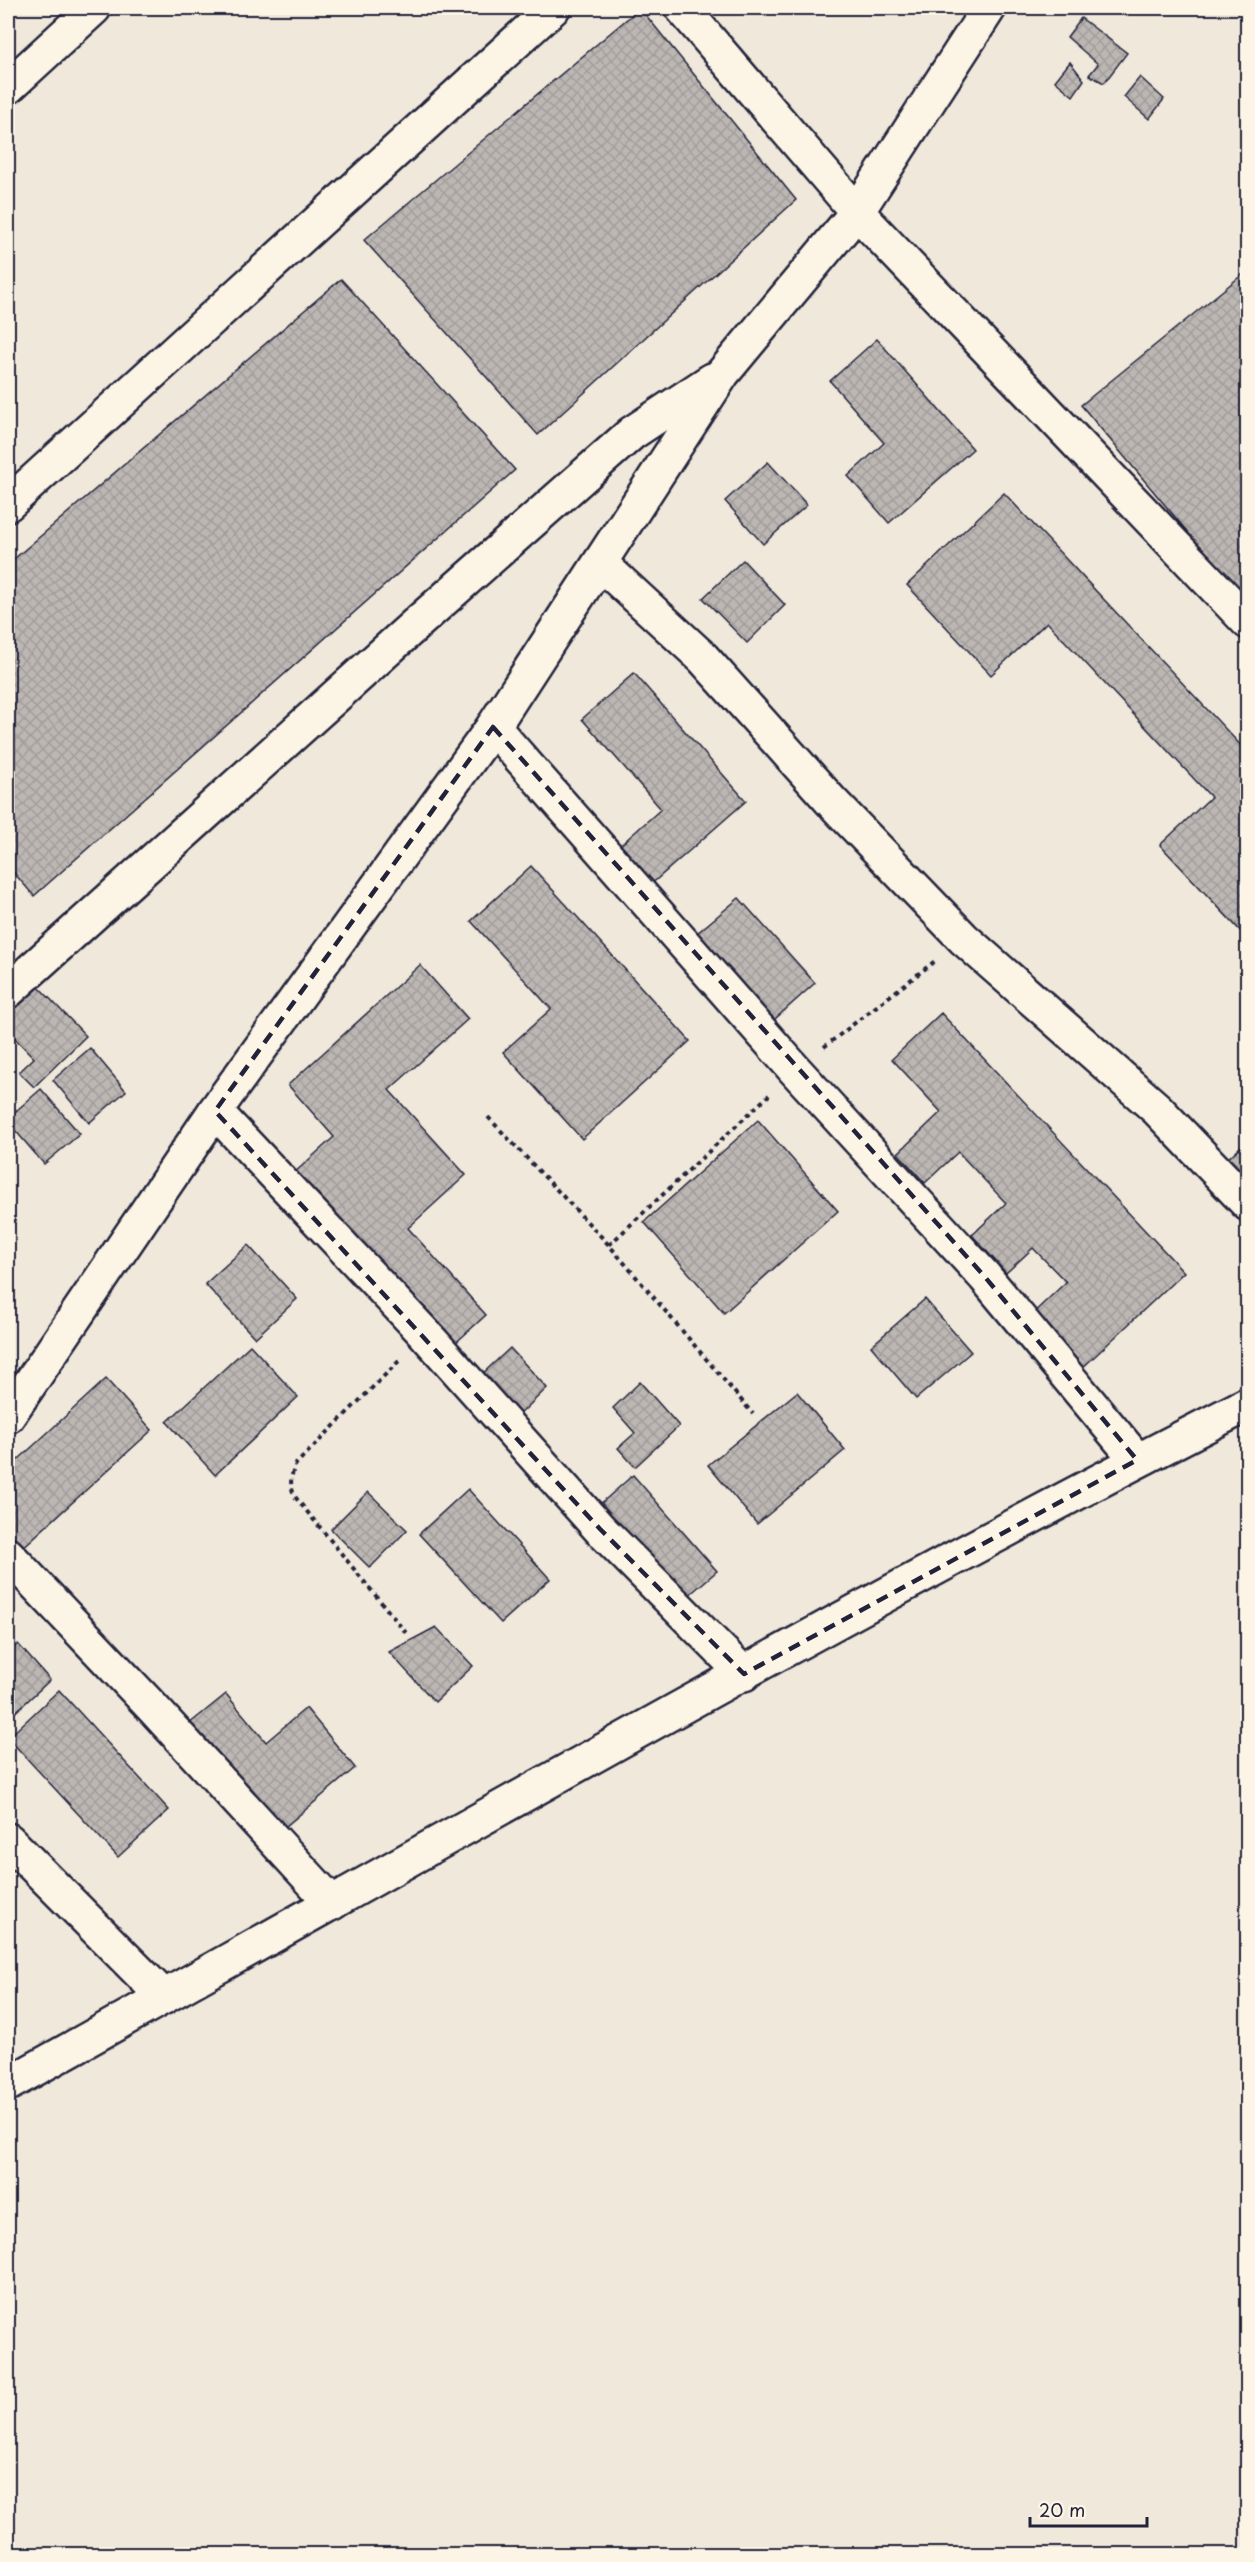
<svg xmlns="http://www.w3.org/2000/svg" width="1255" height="2562" viewBox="0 0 1255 2562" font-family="'Playpen Sans',sans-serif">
	<defs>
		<pattern id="building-cross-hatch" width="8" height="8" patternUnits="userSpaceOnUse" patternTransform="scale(1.5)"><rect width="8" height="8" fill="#bcb7b3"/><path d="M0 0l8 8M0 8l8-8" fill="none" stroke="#a19d9b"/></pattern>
	</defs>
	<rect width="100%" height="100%" fill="#efe8db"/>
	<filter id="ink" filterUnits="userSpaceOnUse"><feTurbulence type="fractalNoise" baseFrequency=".0167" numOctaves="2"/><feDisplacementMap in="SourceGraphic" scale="12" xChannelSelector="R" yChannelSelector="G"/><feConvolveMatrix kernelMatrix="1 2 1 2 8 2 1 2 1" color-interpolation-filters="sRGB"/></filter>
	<g filter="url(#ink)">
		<g fill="url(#building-cross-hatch)" stroke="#22223b" stroke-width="1.5">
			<path d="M 640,8 L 796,200 L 538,435 L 364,240 Z"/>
			<path d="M 1081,18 L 1127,53 L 1104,83 L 1089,75 L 1098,64 L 1067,37 Z"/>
			<path d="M 1070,62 L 1084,80 L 1073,96 L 1055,81 Z"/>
			<path d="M 1140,77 L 1164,99 L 1149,119 L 1124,97 Z"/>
			<path d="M 1248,270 L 1248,604 L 1081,405 Z"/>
			<path d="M 341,279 L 515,470 L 34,896 L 8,866 L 8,564 Z"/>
			<path d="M 877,339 L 973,449 L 889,523 L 848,476 L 884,443 L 830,381 Z"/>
			<path d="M 768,462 L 807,505 L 763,544 L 725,501 Z"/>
			<path d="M 1004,493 L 1248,753 L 1248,939 L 1160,845 L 1211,797 L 1047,622 L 991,675 L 907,585 Z"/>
			<path d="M 743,560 L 785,605 L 747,643 L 703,598 Z"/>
			<path d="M 634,673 L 746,801 L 648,887 L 615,850 L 661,809 L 582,719 Z"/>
			<path d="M 531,866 L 690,1041 L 582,1139 L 503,1052 L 551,1009 L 471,921 Z"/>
			<path d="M 739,898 L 815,983 L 766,1027 L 684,944 Z"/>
			<path d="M 420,965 L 468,1019 L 389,1090 L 466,1175 L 408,1228 L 486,1315 L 450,1348 L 293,1174 L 334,1137 L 288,1085 Z"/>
			<path d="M 32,980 L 86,1036 L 34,1087 L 19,1072 L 34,1058 L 8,1031 L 8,1004 Z"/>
			<path d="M 941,1013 L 1184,1272 L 1077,1373 L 1027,1319 L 1066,1282 L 1033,1248 L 1006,1273 L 972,1235 L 1006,1203 L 958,1152 L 925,1183 L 898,1153 L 941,1112 L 892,1059 Z"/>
			<path d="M 90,1048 L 126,1091 L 89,1123 L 53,1080 Z"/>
			<path d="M 41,1089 L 80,1134 L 44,1164 L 8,1122 L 8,1118 Z"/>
			<path d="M 758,1120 L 838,1211 L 724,1313 L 644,1222 Z"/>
			<path d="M 1248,1140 L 1248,1181 L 1227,1159 Z"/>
			<path d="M 248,1245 L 297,1299 L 255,1338 L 205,1284 Z"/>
			<path d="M 925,1299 L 971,1352 L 916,1399 L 871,1346 Z"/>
			<path d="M 250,1345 L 298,1397 L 215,1475 L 167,1422 Z"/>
			<path d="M 510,1348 L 547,1388 L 516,1418 L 479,1377 Z"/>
			<path d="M 106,1379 L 152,1430 L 19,1551 L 8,1538 L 8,1469 Z"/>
			<path d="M 640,1382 L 679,1426 L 635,1467 L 618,1448 L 635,1433 L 613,1408 Z"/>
			<path d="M 797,1392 L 845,1450 L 757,1524 L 708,1465 Z"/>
			<path d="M 633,1475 L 717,1571 L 681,1602 L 598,1506 Z"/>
			<path d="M 468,1489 L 550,1579 L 501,1623 L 419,1534 Z"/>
			<path d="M 368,1492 L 407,1530 L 370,1568 L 331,1529 Z"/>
			<path d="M 436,1627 L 473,1666 L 435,1702 L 389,1652 Z"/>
			<path d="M 18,1644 L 50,1680 L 8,1719 L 8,1653 Z"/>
			<path d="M 59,1690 L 169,1810 L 118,1857 L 8,1738 Z"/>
			<path d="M 226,1694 L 266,1742 L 306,1708 L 355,1768 L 279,1832 L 189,1724 Z"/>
		</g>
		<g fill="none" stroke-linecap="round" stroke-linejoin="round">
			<g stroke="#22223b" stroke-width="38">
				<g id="minor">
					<path d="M 682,8 L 857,212 L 1248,622"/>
					<path d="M 8,87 L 94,8"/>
					<path d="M 8,504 L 553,8"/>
					<path d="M 600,563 L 703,658 L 831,801 L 964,939 L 1157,1109 L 1248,1204"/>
					<path d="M 493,727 L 795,1070 L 985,1277 L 1137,1460"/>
					<path d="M 8,991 L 416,624 L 632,433 L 712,380"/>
					<path d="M 215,1111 L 426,1335 L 600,1529 L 744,1674"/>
					<path d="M 8,1416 L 215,1111 L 493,727 L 723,373 L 857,212 L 989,8"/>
					<path d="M 8,1555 L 151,1706 L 332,1903"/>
					<path d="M 8,1840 L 164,1997"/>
					<path d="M 8,2084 C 420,1855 828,1618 1248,1404"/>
				</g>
			</g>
			<g stroke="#22223b" stroke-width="4" stroke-dasharray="4.5 4.5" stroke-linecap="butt">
				<path d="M 824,1047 L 935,961"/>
				<path d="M 488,1117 L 609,1245 L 753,1414"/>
				<path d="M 609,1245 L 769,1095"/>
				<path d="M 399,1361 L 296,1464 C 290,1477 289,1486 296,1498 L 407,1634"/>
			</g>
			<use href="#minor" stroke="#fcf5e5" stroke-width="33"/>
		</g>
	</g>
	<path fill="none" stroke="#22223b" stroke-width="4.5" stroke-dasharray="12 8" stroke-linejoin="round" d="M 493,727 L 985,1277 L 1137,1460 L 744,1674 L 600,1529 L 215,1111 Z"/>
	<rect width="1255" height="2562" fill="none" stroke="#fcf5e5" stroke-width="30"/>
	<rect x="15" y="15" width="1225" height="2532" fill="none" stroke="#22223b" stroke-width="2" filter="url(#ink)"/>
	<path d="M1030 2517v9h117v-9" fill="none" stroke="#22223b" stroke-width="3"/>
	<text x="1039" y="2517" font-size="18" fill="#22223b" stroke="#fcf5e5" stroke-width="4.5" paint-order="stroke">20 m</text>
</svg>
